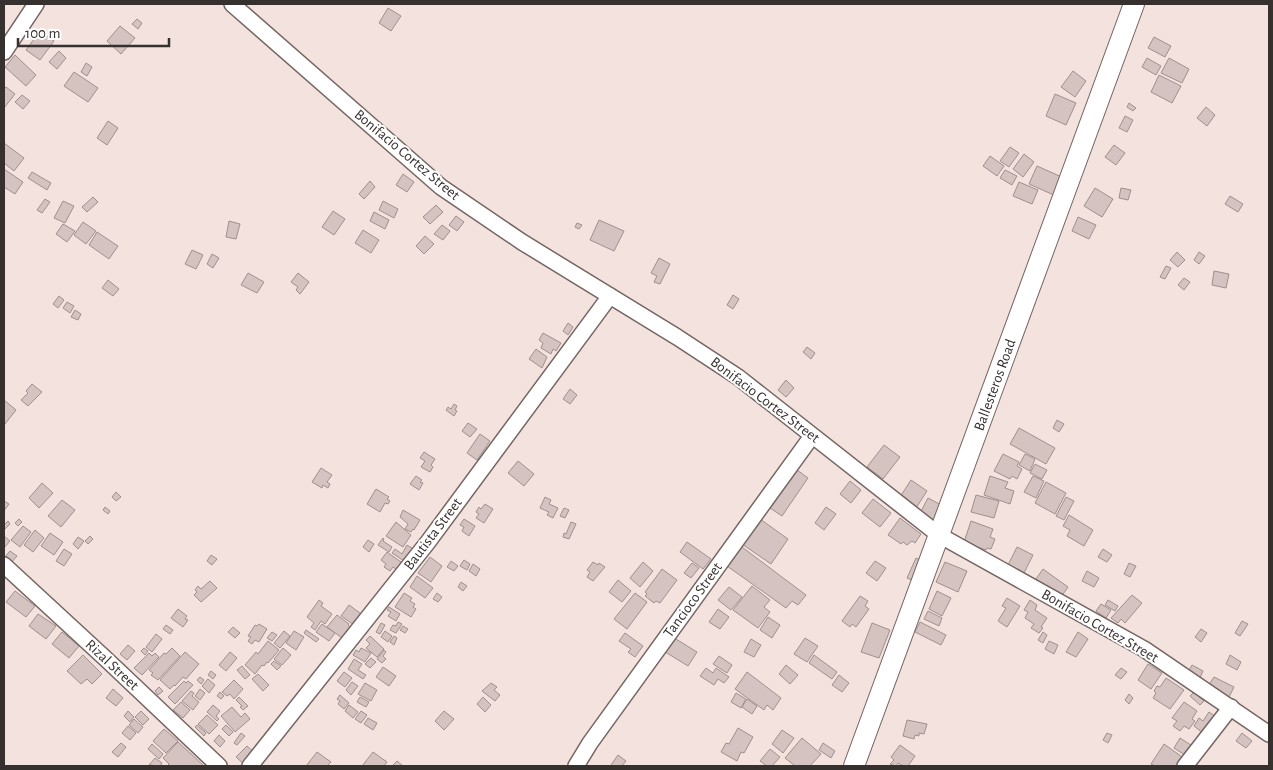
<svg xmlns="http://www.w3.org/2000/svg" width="1273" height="770" viewBox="0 0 1273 770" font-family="'Alegreya Sans',sans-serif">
	<rect width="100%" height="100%" fill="#f3e2de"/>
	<g fill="#d4c3c0" stroke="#a0908d">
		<path d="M 388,8 L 401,16 L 391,31 L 379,23 Z"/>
		<path d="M 137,19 L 142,23 L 138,29 L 132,24 Z"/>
		<path d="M 120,26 L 135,38 L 121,54 L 107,41 Z"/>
		<path d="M 40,31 L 54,41 L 40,60 L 26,50 Z"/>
		<path d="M 1154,37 L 1171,46 L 1165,57 L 1148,48 Z"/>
		<path d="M 59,51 L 66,58 L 57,69 L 49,62 Z"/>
		<path d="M 15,55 L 36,75 L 26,86 L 5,67 Z"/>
		<path d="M 1147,58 L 1161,66 L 1156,75 L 1142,67 Z"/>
		<path d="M 1169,58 L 1189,69 L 1182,83 L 1161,73 Z"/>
		<path d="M 86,63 L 92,67 L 87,76 L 81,72 Z"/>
		<path d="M 1073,71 L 1086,81 L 1075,97 L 1061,87 Z"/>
		<path d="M 74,72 L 98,88 L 88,102 L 64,86 Z"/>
		<path d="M 1159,75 L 1181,86 L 1172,103 L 1151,92 Z"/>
		<path d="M 6,87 L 15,94 L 4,108 L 4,89 Z"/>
		<path d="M 1055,94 L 1076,103 L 1066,125 L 1046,116 Z"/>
		<path d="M 22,95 L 30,101 L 23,109 L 15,102 Z"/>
		<path d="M 1129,103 L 1136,108 L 1133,111 L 1127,107 Z"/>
		<path d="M 1206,107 L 1215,115 L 1207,126 L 1197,118 Z"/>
		<path d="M 1125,116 L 1133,120 L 1127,132 L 1119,128 Z"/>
		<path d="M 108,121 L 118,128 L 107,145 L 97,138 Z"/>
		<path d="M 4,143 L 24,158 L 14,171 L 4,163 Z"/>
		<path d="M 1114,145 L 1125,153 L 1116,165 L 1105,157 Z"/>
		<path d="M 1010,147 L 1019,153 L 1009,167 L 1000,161 Z"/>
		<path d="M 1024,154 L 1034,162 L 1023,177 L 1013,169 Z"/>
		<path d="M 990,156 L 1004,166 L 997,176 L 983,166 Z"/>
		<path d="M 1037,166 L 1064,178 L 1056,196 L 1029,184 Z"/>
		<path d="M 4,169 L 23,182 L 15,194 L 4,187 Z"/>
		<path d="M 1005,170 L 1017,176 L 1012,185 L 1000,178 Z"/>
		<path d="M 32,172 L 51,183 L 47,190 L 28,178 Z"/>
		<path d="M 403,174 L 414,182 L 407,192 L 396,185 Z"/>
		<path d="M 370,181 L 375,187 L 364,199 L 359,194 Z"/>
		<path d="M 1019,182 L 1038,190 L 1032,204 L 1013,196 Z"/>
		<path d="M 1095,188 L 1113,199 L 1102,217 L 1084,206 Z"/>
		<path d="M 1121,188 L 1131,190 L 1128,200 L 1119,198 Z"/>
		<path d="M 1230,196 L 1243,204 L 1238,212 L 1225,204 Z"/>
		<path d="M 93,197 L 98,202 L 87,212 L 82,207 Z"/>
		<path d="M 45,199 L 50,202 L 42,213 L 37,210 Z"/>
		<path d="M 63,201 L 74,206 L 65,223 L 54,218 Z"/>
		<path d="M 383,201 L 398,209 L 394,218 L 379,210 Z"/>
		<path d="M 436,205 L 443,212 L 430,224 L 423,217 Z"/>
		<path d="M 333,211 L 345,219 L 334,235 L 322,227 Z"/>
		<path d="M 374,212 L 389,220 L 385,229 L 370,221 Z"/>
		<path d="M 456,216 L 464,222 L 457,231 L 449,225 Z"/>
		<path d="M 1078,217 L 1096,225 L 1089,239 L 1072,231 Z"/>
		<path d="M 599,220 L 624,231 L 614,251 L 590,240 Z"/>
		<path d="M 229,221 L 240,224 L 236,239 L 226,237 Z"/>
		<path d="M 83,222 L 96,231 L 86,244 L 74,235 Z"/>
		<path d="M 577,223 L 582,225 L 579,229 L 575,227 Z"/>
		<path d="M 63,224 L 75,231 L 67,242 L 56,234 Z"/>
		<path d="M 442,225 L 450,231 L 443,240 L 434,234 Z"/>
		<path d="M 363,230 L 379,240 L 371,253 L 355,243 Z"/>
		<path d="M 97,232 L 118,246 L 109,259 L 89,245 Z"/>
		<path d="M 425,236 L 434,244 L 424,254 L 416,246 Z"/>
		<path d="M 192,250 L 203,255 L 196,269 L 185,264 Z"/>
		<path d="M 1177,252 L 1185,260 L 1178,267 L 1170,260 Z"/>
		<path d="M 1199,252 L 1205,256 L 1199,264 L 1194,260 Z"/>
		<path d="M 212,254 L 219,258 L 213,268 L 207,264 Z"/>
		<path d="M 659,258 L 670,264 L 660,284 L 654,282 L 657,276 L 651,273 Z"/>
		<path d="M 1166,266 L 1171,268 L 1165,279 L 1160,277 Z"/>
		<path d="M 1214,271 L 1229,274 L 1226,288 L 1212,285 Z"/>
		<path d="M 248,273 L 264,282 L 257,293 L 241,285 Z"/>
		<path d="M 298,273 L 309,282 L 300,294 L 296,290 L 298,287 L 291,282 Z"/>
		<path d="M 1184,278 L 1190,282 L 1184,290 L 1178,285 Z"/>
		<path d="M 108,280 L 119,289 L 113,296 L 102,288 Z"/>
		<path d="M 733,295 L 739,299 L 733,309 L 727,305 Z"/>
		<path d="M 59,296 L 64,300 L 58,308 L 53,304 Z"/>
		<path d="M 67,302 L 74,306 L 70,313 L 63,308 Z"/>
		<path d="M 75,310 L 81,314 L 78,320 L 71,317 Z"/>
		<path d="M 568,323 L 573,327 L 568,335 L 563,331 Z"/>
		<path d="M 543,333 L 561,343 L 556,351 L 553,349 L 551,354 L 541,348 L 543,343 L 539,340 Z"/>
		<path d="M 807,347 L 815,353 L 811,359 L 803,352 Z"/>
		<path d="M 536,349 L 547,357 L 542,368 L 529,359 Z"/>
		<path d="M 786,380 L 794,388 L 786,397 L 778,390 Z"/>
		<path d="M 32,384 L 42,392 L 28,406 L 21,400 L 28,393 L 26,391 Z"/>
		<path d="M 570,389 L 577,395 L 570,404 L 563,399 Z"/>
		<path d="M 4,400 L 16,410 L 5,424 L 4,423 Z"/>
		<path d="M 454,404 L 457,406 L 455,410 L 457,411 L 454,416 L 446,410 L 448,407 L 451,409 Z"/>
		<path d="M 1057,420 L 1064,424 L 1059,432 L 1053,428 Z"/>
		<path d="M 468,423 L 477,429 L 470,437 L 462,431 Z"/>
		<path d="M 1019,428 L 1055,448 L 1046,464 L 1010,444 Z"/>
		<path d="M 480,434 L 490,441 L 477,460 L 467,453 Z"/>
		<path d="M 884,445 L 900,457 L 883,479 L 867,467 Z"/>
		<path d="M 424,452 L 435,459 L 431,465 L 433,467 L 430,472 L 421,467 L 425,461 L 420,458 Z"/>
		<path d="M 1003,454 L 1019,462 L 1017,466 L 1022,469 L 1017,479 L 1012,476 L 1010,479 L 994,471 Z"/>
		<path d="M 1025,454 L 1035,459 L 1030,471 L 1019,465 Z"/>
		<path d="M 518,461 L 534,474 L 524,486 L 508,473 Z"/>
		<path d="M 1035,464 L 1047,470 L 1042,479 L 1030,473 Z"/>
		<path d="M 321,468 L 332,475 L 327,482 L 330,484 L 328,488 L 323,485 L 322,488 L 312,482 Z"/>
		<path d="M 797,470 L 808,478 L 782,516 L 770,508 Z"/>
		<path d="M 416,476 L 422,480 L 420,482 L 423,483 L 419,490 L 410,484 Z"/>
		<path d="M 990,476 L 1008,482 L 1005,488 L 1014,491 L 1010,504 L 984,495 Z"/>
		<path d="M 1033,476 L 1044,481 L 1036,498 L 1024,492 Z"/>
		<path d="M 911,480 L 927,491 L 916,508 L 900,497 Z"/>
		<path d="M 850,481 L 861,490 L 851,503 L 840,494 Z"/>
		<path d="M 1046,482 L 1066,493 L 1055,514 L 1035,503 Z"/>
		<path d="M 42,483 L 53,493 L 39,508 L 29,498 Z"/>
		<path d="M 376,489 L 389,497 L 387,499 L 390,501 L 388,504 L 385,503 L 380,512 L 367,504 Z"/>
		<path d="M 116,492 L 121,497 L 116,501 L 112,497 Z"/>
		<path d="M 976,495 L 999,501 L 994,518 L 971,512 Z"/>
		<path d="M 545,497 L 551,500 L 549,504 L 558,508 L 553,518 L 547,515 L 549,512 L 540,508 Z"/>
		<path d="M 1066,497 L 1074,501 L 1064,520 L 1056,516 Z"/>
		<path d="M 928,498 L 943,506 L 934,522 L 919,515 Z"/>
		<path d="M 873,499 L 891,513 L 880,527 L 862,513 Z"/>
		<path d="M 62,500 L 75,510 L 61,527 L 48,516 Z"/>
		<path d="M 4,501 L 9,504 L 4,511 Z"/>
		<path d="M 485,504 L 493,509 L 484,523 L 476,518 L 479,514 L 476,512 L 479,507 L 481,509 Z"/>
		<path d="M 105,507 L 110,511 L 108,514 L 103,510 Z"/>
		<path d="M 826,507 L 836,514 L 824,530 L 815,523 Z"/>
		<path d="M 564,508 L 569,510 L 565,518 L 560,516 Z"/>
		<path d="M 403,510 L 420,520 L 414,530 L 413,529 L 411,532 L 405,529 L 408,524 L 400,517 Z"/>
		<path d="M 1069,515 L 1093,530 L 1084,546 L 1067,536 L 1070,530 L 1063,526 Z"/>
		<path d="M 900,518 L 921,534 L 915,543 L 912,541 L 907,545 L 903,542 L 901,544 L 888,535 Z"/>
		<path d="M 19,519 L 22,522 L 18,526 L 15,523 Z"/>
		<path d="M 464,519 L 475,526 L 469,536 L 462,531 L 464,527 L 460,525 Z"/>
		<path d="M 760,519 L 788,539 L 771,564 L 742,544 Z"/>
		<path d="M 8,521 L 10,524 L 4,530 L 4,525 Z"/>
		<path d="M 971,521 L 993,529 L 990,537 L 995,539 L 991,549 L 987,548 L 986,550 L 964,542 Z"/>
		<path d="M 396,522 L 411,535 L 403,547 L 386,536 Z"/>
		<path d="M 571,522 L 576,524 L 569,539 L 563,537 L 564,533 L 566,534 Z"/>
		<path d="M 23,526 L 31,532 L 20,547 L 11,540 Z"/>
		<path d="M 35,530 L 44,538 L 33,552 L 24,545 Z"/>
		<path d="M 50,533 L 63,542 L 54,555 L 41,546 Z"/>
		<path d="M 4,536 L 10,541 L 4,548 Z"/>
		<path d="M 90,536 L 93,539 L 88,544 L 85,541 Z"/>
		<path d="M 78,537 L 84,541 L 78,549 L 73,544 Z"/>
		<path d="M 383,538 L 384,539 L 383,541 L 392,547 L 389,552 L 378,545 Z"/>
		<path d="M 368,540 L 374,544 L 369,552 L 363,547 Z"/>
		<path d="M 687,542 L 711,559 L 703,569 L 680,552 Z"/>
		<path d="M 407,545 L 415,550 L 407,563 L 392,553 L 395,549 L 402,554 Z"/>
		<path d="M 742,547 L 806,595 L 798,605 L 792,601 L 786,608 L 727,566 Z"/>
		<path d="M 1017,547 L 1033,555 L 1023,575 L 1007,567 Z"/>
		<path d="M 64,549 L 72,554 L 64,566 L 56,561 Z"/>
		<path d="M 1103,549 L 1112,555 L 1107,562 L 1098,557 Z"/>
		<path d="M 10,551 L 17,556 L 11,563 L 4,558 Z"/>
		<path d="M 387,552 L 405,565 L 400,572 L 393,567 L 390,571 L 384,567 L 386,564 L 381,560 Z"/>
		<path d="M 211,555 L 217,559 L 212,565 L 207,561 Z"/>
		<path d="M 430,557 L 442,566 L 431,582 L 418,573 Z"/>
		<path d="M 916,558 L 923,561 L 914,581 L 907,578 Z"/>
		<path d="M 464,560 L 470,564 L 467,570 L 460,566 Z"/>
		<path d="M 451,561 L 458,566 L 454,571 L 447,567 Z"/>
		<path d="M 875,561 L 886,568 L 877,581 L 866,573 Z"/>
		<path d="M 593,562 L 598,565 L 599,563 L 605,567 L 593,581 L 587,577 L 590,572 L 587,570 Z"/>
		<path d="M 643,562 L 653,571 L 640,587 L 630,578 Z"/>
		<path d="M 945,562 L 967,571 L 958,592 L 936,582 Z"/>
		<path d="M 692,563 L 699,568 L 691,578 L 684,573 Z"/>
		<path d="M 1129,563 L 1136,566 L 1130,577 L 1124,574 Z"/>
		<path d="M 473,564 L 480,569 L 476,576 L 469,571 Z"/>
		<path d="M 662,569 L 677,580 L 660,603 L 656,601 L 654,603 L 645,596 L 647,594 L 645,592 Z"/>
		<path d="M 1043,569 L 1068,587 L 1059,600 L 1033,583 Z"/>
		<path d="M 1087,571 L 1099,578 L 1094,587 L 1082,581 Z"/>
		<path d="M 417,576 L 433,588 L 425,598 L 410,587 Z"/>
		<path d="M 618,580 L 631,591 L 622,602 L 609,592 Z"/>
		<path d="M 210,581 L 217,588 L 201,602 L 194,595 L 197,592 L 195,590 L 198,586 L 201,589 Z"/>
		<path d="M 461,582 L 467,586 L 463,591 L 458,587 Z"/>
		<path d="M 752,586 L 770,600 L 764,607 L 770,612 L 758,628 L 733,610 Z"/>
		<path d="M 729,587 L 742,597 L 731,610 L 718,600 Z"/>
		<path d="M 15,591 L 35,606 L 26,617 L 6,602 Z"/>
		<path d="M 937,591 L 951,598 L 942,616 L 929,609 Z"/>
		<path d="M 404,593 L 412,598 L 410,601 L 415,604 L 413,607 L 416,609 L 411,617 L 395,607 Z"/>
		<path d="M 437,593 L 442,597 L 438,602 L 433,599 Z"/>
		<path d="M 635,593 L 647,602 L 627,629 L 614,619 Z"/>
		<path d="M 1132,595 L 1142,603 L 1125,623 L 1121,619 L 1118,623 L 1111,618 Z"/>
		<path d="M 860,596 L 868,601 L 865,606 L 869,609 L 856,627 L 852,624 L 850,627 L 842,621 Z"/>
		<path d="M 1007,598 L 1020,606 L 1007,627 L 998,621 L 1006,608 L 1002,606 Z"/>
		<path d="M 319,600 L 323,603 L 321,606 L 332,614 L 325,624 L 321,621 L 315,630 L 311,627 L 314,623 L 307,617 Z"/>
		<path d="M 1030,600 L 1037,605 L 1035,610 L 1047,618 L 1041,627 L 1043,628 L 1039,633 L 1031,628 L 1034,624 L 1025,618 L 1028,612 L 1024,610 Z"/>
		<path d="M 1108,600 L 1118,606 L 1115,611 L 1105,605 Z"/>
		<path d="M 1101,604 L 1111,610 L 1106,618 L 1096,611 Z"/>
		<path d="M 349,605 L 364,616 L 354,625 L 341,616 Z"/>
		<path d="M 389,607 L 400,614 L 396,621 L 388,616 L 391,612 L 387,610 Z"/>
		<path d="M 178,609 L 187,616 L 185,619 L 188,620 L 183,627 L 171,618 Z"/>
		<path d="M 718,609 L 729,617 L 720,629 L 709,622 Z"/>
		<path d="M 928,611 L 942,618 L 939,626 L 924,619 Z"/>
		<path d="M 38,614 L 56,626 L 46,639 L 29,626 Z"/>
		<path d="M 337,615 L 349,624 L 348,625 L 352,629 L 349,643 L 327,627 Z"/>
		<path d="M 768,617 L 780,625 L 772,638 L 760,630 Z"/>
		<path d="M 1242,621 L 1248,624 L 1240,636 L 1235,633 Z"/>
		<path d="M 398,622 L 402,624 L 396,633 L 390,630 L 393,625 L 396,626 Z"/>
		<path d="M 920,622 L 946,635 L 941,645 L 915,632 Z"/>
		<path d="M 381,623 L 385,625 L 380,634 L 376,632 Z"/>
		<path d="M 872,623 L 890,630 L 879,658 L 861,652 Z"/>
		<path d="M 259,624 L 267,629 L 259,642 L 255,640 L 252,644 L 248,641 L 251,637 L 248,636 L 255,625 L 257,626 Z"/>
		<path d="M 322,624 L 335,633 L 329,641 L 316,632 Z"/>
		<path d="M 166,625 L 173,630 L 170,634 L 163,629 Z"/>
		<path d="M 403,626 L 408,629 L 405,633 L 400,630 Z"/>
		<path d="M 233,627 L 240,633 L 235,638 L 228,632 Z"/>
		<path d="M 1201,629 L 1207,633 L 1201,642 L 1195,637 Z"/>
		<path d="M 306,630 L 319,639 L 316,642 L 304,633 Z"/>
		<path d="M 284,631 L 290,636 L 280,648 L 274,643 Z"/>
		<path d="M 294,631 L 304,637 L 296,650 L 286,643 Z"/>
		<path d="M 385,631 L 392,636 L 388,642 L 381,637 Z"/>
		<path d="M 62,632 L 79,646 L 69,658 L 52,644 Z"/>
		<path d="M 272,632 L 277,635 L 272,641 L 267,638 Z"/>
		<path d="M 1043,632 L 1047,635 L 1043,643 L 1038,640 Z"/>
		<path d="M 1078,632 L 1088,639 L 1076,657 L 1066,652 Z"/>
		<path d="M 625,633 L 643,646 L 635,657 L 628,652 L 631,649 L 619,641 Z"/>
		<path d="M 156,634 L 162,639 L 152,652 L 146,647 Z"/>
		<path d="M 370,636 L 384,649 L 377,657 L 366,648 L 370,644 L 366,640 Z"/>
		<path d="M 394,636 L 397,638 L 394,645 L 390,642 Z"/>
		<path d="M 671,636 L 697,652 L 688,666 L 662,650 Z"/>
		<path d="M 805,638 L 818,646 L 807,662 L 794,654 Z"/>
		<path d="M 751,639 L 761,645 L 754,657 L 744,652 Z"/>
		<path d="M 268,641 L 279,650 L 268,663 L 267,662 L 264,666 L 262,665 L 255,674 L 245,665 L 256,652 L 258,654 Z"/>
		<path d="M 1049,641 L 1058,645 L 1054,654 L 1045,649 Z"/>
		<path d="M 128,645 L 135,651 L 127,660 L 120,654 Z"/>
		<path d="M 144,648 L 148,651 L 145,655 L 141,651 Z"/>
		<path d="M 172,648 L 180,656 L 158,680 L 151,675 L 153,673 L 149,670 L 164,653 L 166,654 Z"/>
		<path d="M 283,648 L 291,655 L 282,665 L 274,659 Z"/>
		<path d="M 361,648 L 371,653 L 365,662 L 353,655 L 356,650 L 359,652 Z"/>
		<path d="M 384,650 L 386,652 L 383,656 L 386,659 L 382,663 L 377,659 Z"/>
		<path d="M 185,652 L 199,664 L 186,679 L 183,677 L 175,686 L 174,685 L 170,689 L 160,680 Z"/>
		<path d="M 230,652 L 237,658 L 226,671 L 219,665 Z"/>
		<path d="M 149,653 L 152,656 L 155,653 L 159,657 L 142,675 L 134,668 Z"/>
		<path d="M 83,655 L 102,674 L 92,684 L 87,679 L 81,684 L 67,671 Z"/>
		<path d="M 814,655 L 837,672 L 832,679 L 809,663 Z"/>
		<path d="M 1230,655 L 1241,662 L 1237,670 L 1226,664 Z"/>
		<path d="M 719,656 L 732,665 L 727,673 L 713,664 Z"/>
		<path d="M 371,658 L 376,662 L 370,668 L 365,664 Z"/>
		<path d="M 354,659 L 362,664 L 358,670 L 366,675 L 363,679 L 348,669 Z"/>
		<path d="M 274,661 L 281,666 L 277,670 L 271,664 Z"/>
		<path d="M 1148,664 L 1162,673 L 1151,689 L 1138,680 Z"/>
		<path d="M 786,665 L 798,675 L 790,684 L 779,674 Z"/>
		<path d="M 1192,665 L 1203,671 L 1199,680 L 1187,674 Z"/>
		<path d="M 242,666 L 250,675 L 245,679 L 237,670 Z"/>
		<path d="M 383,667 L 396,676 L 389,686 L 376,677 Z"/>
		<path d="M 706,668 L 713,673 L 716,668 L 729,677 L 724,683 L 718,679 L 714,685 L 700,676 Z"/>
		<path d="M 1121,668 L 1127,672 L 1121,679 L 1115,675 Z"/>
		<path d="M 211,671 L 216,675 L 213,679 L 208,675 Z"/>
		<path d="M 344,672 L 352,678 L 345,687 L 337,681 Z"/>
		<path d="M 747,672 L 781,698 L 773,710 L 767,705 L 764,710 L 735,689 Z"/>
		<path d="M 258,674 L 269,685 L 263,691 L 252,679 Z"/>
		<path d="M 839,675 L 849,683 L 842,692 L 832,685 Z"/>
		<path d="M 200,677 L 204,680 L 201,684 L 197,680 Z"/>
		<path d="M 1214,677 L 1234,687 L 1228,699 L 1207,688 Z"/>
		<path d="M 1166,678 L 1184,690 L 1170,709 L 1153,698 L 1156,693 L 1154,691 L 1157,686 L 1160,687 Z"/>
		<path d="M 208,679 L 215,685 L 209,693 L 202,686 Z"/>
		<path d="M 234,680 L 243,689 L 234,699 L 230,694 L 227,696 L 222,692 Z"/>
		<path d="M 184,681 L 186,683 L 188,681 L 193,685 L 175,704 L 168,697 Z"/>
		<path d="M 352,682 L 358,686 L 351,695 L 346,690 Z"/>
		<path d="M 365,683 L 377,690 L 371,701 L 358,694 Z"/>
		<path d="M 491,683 L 497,687 L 494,690 L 500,695 L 495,701 L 482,691 Z"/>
		<path d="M 159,687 L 163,691 L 158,695 L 155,691 Z"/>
		<path d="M 113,689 L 123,698 L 116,706 L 106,698 Z"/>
		<path d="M 200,689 L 205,693 L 200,700 L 195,696 Z"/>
		<path d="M 191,691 L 194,693 L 192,696 L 199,702 L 193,710 L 182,701 Z"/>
		<path d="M 220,692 L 224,696 L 221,699 L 217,696 Z"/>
		<path d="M 1194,692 L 1204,701 L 1200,705 L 1190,696 Z"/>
		<path d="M 736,693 L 746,699 L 741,708 L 731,702 Z"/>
		<path d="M 1129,694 L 1133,698 L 1129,704 L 1125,700 Z"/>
		<path d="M 340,695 L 349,703 L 344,709 L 338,704 L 340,701 L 337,699 Z"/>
		<path d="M 239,697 L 248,706 L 243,710 L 240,707 L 242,706 L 236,700 Z"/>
		<path d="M 360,697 L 369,702 L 366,707 L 357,702 Z"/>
		<path d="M 483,697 L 491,705 L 485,712 L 477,704 Z"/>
		<path d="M 747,699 L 757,706 L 752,714 L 742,707 Z"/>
		<path d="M 181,702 L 190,710 L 183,718 L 173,710 Z"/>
		<path d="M 1184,702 L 1197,711 L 1192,719 L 1195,721 L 1189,729 L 1184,726 L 1180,731 L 1173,726 L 1177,721 L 1172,718 Z"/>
		<path d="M 213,705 L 220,711 L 216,716 L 219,719 L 217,721 L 207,712 Z"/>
		<path d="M 349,705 L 358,712 L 353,718 L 345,711 Z"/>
		<path d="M 232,707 L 241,717 L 245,713 L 250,719 L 235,732 L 221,716 Z"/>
		<path d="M 128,711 L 134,717 L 130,722 L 124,716 Z"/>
		<path d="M 141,711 L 149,719 L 143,725 L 135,717 Z"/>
		<path d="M 361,711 L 367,715 L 361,723 L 355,719 Z"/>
		<path d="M 444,711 L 454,719 L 444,730 L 435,721 Z"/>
		<path d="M 1209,712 L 1219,719 L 1208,737 L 1194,726 L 1199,718 L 1203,721 Z"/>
		<path d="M 207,715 L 218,725 L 209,734 L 198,724 Z"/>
		<path d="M 368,718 L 377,723 L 373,730 L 364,724 Z"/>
		<path d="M 134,719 L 143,727 L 138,733 L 129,725 Z"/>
		<path d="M 907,720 L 927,724 L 924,734 L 919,733 L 919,736 L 915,735 L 914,739 L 903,736 Z"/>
		<path d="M 197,725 L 206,733 L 204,736 L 195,727 Z"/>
		<path d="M 226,725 L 233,732 L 229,736 L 222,729 Z"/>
		<path d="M 128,726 L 136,733 L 130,740 L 122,733 Z"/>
		<path d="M 738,728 L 753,737 L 744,753 L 741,752 L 737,761 L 721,752 L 726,743 L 729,744 Z"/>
		<path d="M 164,729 L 178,741 L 166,753 L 153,741 Z"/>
		<path d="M 782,730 L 794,738 L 783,753 L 772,744 Z"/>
		<path d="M 241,733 L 245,736 L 237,745 L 234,743 Z"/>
		<path d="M 1107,733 L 1112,735 L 1108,743 L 1103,740 Z"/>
		<path d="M 1242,733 L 1252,741 L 1246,748 L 1236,741 Z"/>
		<path d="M 219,735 L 225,741 L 220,747 L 214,741 Z"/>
		<path d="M 802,738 L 821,754 L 810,766 L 795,766 L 785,758 Z"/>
		<path d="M 1180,738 L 1194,747 L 1188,757 L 1174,748 Z"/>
		<path d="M 178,742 L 203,765 L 202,766 L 167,766 L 169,764 L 163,758 Z"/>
		<path d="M 121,743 L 126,747 L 118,757 L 112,752 Z"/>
		<path d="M 823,743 L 835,751 L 831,758 L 819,750 Z"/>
		<path d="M 152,744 L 163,754 L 159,759 L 148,749 Z"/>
		<path d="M 1164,744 L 1185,759 L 1180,766 L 1155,766 L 1151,764 Z"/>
		<path d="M 900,745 L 915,756 L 908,766 L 903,766 L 898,763 L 896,766 L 890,764 L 894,760 L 891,757 Z"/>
		<path d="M 247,746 L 257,755 L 246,766 L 236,757 Z"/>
		<path d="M 770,749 L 780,757 L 772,766 L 767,766 L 760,761 Z"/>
		<path d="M 317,752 L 331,762 L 327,766 L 306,766 Z"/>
		<path d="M 373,752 L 387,762 L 384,766 L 362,766 Z"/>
		<path d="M 618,755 L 626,761 L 622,766 L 614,766 L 611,765 Z"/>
		<path d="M 155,758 L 162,763 L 160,766 L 149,765 Z"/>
		<path d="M 397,761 L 403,766 L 392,766 Z"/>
	</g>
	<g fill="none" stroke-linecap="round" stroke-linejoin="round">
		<g stroke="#746562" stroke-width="18">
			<g id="minor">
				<path d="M 232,4 L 441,187 L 522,242 L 677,337 L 738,377 L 939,535 L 1144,649 L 1269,734"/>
				<path d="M 4,52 L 36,4"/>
				<path d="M 4,565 L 107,660 L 219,766"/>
				<path d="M 250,766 L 428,542 L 610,296"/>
				<path d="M 576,766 L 590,743 L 812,436"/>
				<path d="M 1185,766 L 1231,707"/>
			</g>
		</g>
		<g stroke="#746562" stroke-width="22">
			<path id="major" d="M 854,766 L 1134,4"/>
		</g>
		<use href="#minor" stroke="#fff" stroke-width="15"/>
		<use href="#major" stroke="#fff" stroke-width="20"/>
	</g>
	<g text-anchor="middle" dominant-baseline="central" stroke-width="4" stroke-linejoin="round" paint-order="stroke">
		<g font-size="15" fill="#36302f" stroke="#fff">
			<text transform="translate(407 155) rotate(40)">Bonifacio Cortez Street</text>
			<text transform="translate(995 385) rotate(-70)">Ballesteros Road</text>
			<text transform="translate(765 400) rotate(37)">Bonifacio Cortez Street</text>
			<text transform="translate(433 534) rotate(-53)">Bautista Street</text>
			<text transform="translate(693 600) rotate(-54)">Tancioco Street</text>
			<text transform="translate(1100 626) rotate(30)">Bonifacio Cortez Street</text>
			<text transform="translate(112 665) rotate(43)">Rizal Street</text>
		</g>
	</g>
	<rect width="1273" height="770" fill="none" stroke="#36302f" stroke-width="10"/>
	<path d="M18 38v8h151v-8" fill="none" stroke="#36302f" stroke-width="2.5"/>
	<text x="25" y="38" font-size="15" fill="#36302f" stroke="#ffffff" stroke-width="4" paint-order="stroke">100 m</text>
</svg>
